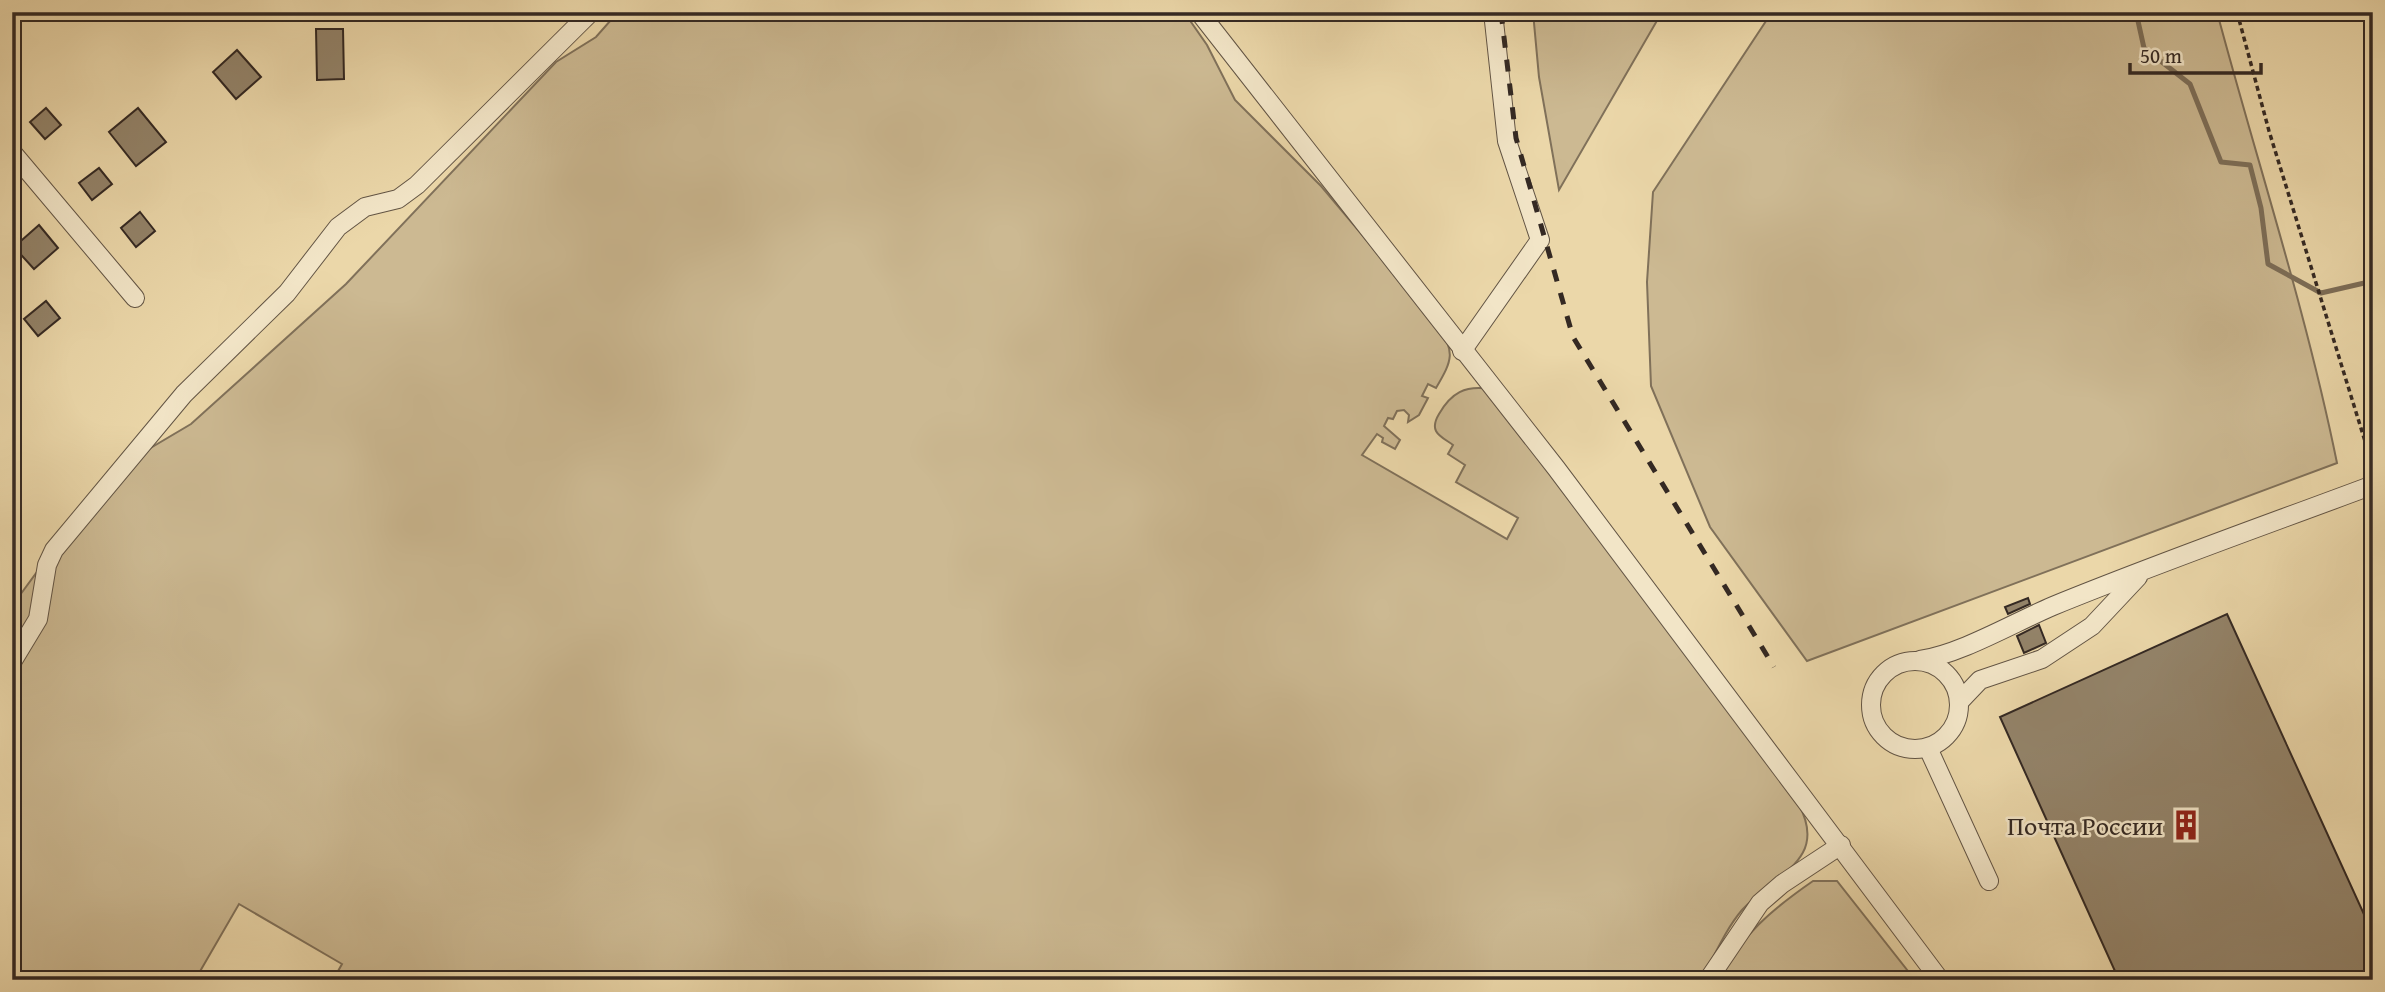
<svg xmlns="http://www.w3.org/2000/svg" width="2385" height="992" viewBox="0 0 2385 992" font-family="'Gentium Book Plus',serif">
	<rect width="100%" height="100%" fill="#ebd7a9"/>
	<filter id="stains"><feTurbulence type="fractalNoise" baseFrequency=".00286" numOctaves="4"/><feColorMatrix values="0 0 0 0 .2 0 0 0 0 .09 0 0 0 0 .02 0 0 0 .5 -.17"/></filter>
	<radialGradient id="worn" r=".72"><stop offset=".6" stop-color="#630" stop-opacity="0"/><stop offset="1" stop-color="#630" stop-opacity=".3"/></radialGradient>
	<g fill="#ccb992" stroke="#80715a" stroke-width="2">
		<path d="M 618,12 L 1184,12 L 1207,45 L 1235,100 L 1321,186 L 1438,325 C 1455,353 1453,359 1436,388 L 1428,384 L 1422,396 L 1428,398 L 1419,415 L 1408,422 L 1409,415 L 1404,410 L 1397,411 L 1393,419 L 1388,418 L 1384,426 L 1400,440 L 1395,449 L 1382,442 L 1383,438 L 1377,434 L 1362,455 L 1507,539 L 1518,518 L 1456,482 L 1465,465 L 1448,454 L 1453,445 C 1448,441 1439,437 1436,431 C 1433,425 1436,419 1439,414 C 1451,393 1465,385 1490,389 L 1799,805 C 1829,861 1773,875 1742,910 C 1725,930 1714,957 1701,980 L 333,980 L 342,964 L 239,904 L 195,980 L 12,980 L 12,606 L 110,472 L 191,424 L 346,284 L 556,62 L 596,37 Z"/>
		<path d="M 1533,12 L 1662,12 L 1559,190 L 1539,77 Z"/>
		<path d="M 1772,12 L 2217,12 C 2257,162 2306,310 2337,463 L 1807,661 L 1710,527 L 1651,386 L 1647,282 L 1653,192 Z"/>
		<path d="M 1813,881 L 1837,881 L 1915,980 L 1717,980 C 1742,935 1771,910 1813,881 Z"/>
	</g>
	<g fill="none" stroke-linecap="round" stroke-linejoin="round">
		<path stroke="#7d6e58" stroke-width="5" d="M 2136,12 L 2144,48 L 2190,84 L 2221,162 L 2250,165 L 2261,208 L 2268,264 L 2321,293 L 2373,281"/>
	</g>
	<g fill="#938369" stroke="#342923" stroke-width="2">
		<path d="M 316,29 L 343,29 L 344,79 L 317,80 Z"/>
		<path d="M 237,50 L 261,77 L 236,99 L 213,72 Z"/>
		<path d="M 46,108 L 61,125 L 45,139 L 30,122 Z"/>
		<path d="M 138,108 L 166,142 L 136,166 L 109,132 Z"/>
		<path d="M 99,168 L 112,184 L 92,200 L 79,183 Z"/>
		<path d="M 140,212 L 155,231 L 136,247 L 121,228 Z"/>
		<path d="M 39,225 L 58,248 L 34,269 L 14,247 Z"/>
		<path d="M 46,301 L 60,318 L 38,336 L 24,319 Z"/>
		<path d="M 2028,598 L 2030,604 L 2008,614 L 2005,607 Z"/>
		<path d="M 2227,614 L 2373,934 L 2373,980 L 2119,980 L 2000,717 Z"/>
		<path d="M 2039,625 L 2046,643 L 2024,653 L 2017,636 Z"/>
	</g>
	<g fill="none" stroke-linecap="round" stroke-linejoin="round">
		<g stroke="#625444" stroke-width="20">
			<g id="minor">
				<path d="M 1199,12 L 1556,468 L 1940,980"/>
				<path d="M 12,152 L 135,298"/>
				<path d="M 1462,351 L 1540,240 L 1507,141 L 1493,12"/>
				<path d="M 1920,660 C 1961,654 2013,623 2053,606 C 2158,563 2266,525 2373,485"/>
				<circle cx="1915" cy="705" r="44"/>
				<path d="M 12,662 L 38,619 L 47,565 L 54,550 L 184,394 L 287,293 L 338,227 L 365,207 L 398,199 L 417,185 L 591,12"/>
				<path d="M 1960,701 L 1980,680 L 2042,659 L 2092,626 L 2138,577"/>
				<path d="M 1928,748 L 1989,881"/>
				<path d="M 1708,980 L 1760,903 L 1782,884 L 1841,845"/>
			</g>
		</g>
		<path stroke="#342923" stroke-width="3.5" stroke-dasharray="5 3.5" stroke-linecap="butt" d="M 2237,12 L 2269,131 L 2373,467"/>
		<use href="#minor" stroke="#f2e5c7" stroke-width="18"/>
		<path stroke="#342923" stroke-width="5" stroke-dasharray="12 12" stroke-linecap="butt" d="M 1501,12 L 1516,138 L 1573,337 L 1774,667"/>
	</g>
	<defs>
		<g id="building-bare" transform="scale(2.415)"><path d="M-4-6H4V6H1V3H-1V6H-4ZM-2.5-4.3h1.7v1.8h-1.7ZM.8-4.3h1.7v1.8H.8ZM-2.5-1h1.7V.8h-1.7ZM.8-1h1.7V.8H.8Z" fill="#8f2418" stroke="#f2e5c7" stroke-width="2.5" paint-order="stroke"/></g>
	</defs>
	<g fill-rule="evenodd">
		<use href="#building-bare" x="2186" y="825"/>
	</g>
	<g text-anchor="middle" dominant-baseline="central" stroke-width="5" stroke-linejoin="round" paint-order="stroke">
		<g font-size="26" fill="#342923" stroke="#f2e5c7" text-anchor="end">
			<text x="2163" y="825">Почта России</text>
		</g>
	</g>
	<rect width="2385" height="992" fill="none" stroke="#ebd7a9" stroke-width="42"/>
	<rect x="14" y="14" width="2357" height="964" fill="none" stroke="#342923" stroke-width="3.5"/>
	<rect x="21" y="21" width="2343" height="950" fill="none" stroke="#342923" stroke-width="2"/>
	<path d="M2130 63v10h131v-10" fill="none" stroke="#342923" stroke-width="3.5"/>
	<text x="2140" y="63" font-size="21" fill="#342923" stroke="#f2e5c7" stroke-width="5" paint-order="stroke">50 m</text>
	<rect width="100%" height="100%" filter="url(#stains)"/>
	<rect width="100%" height="100%" fill="url(#worn)"/>
</svg>
